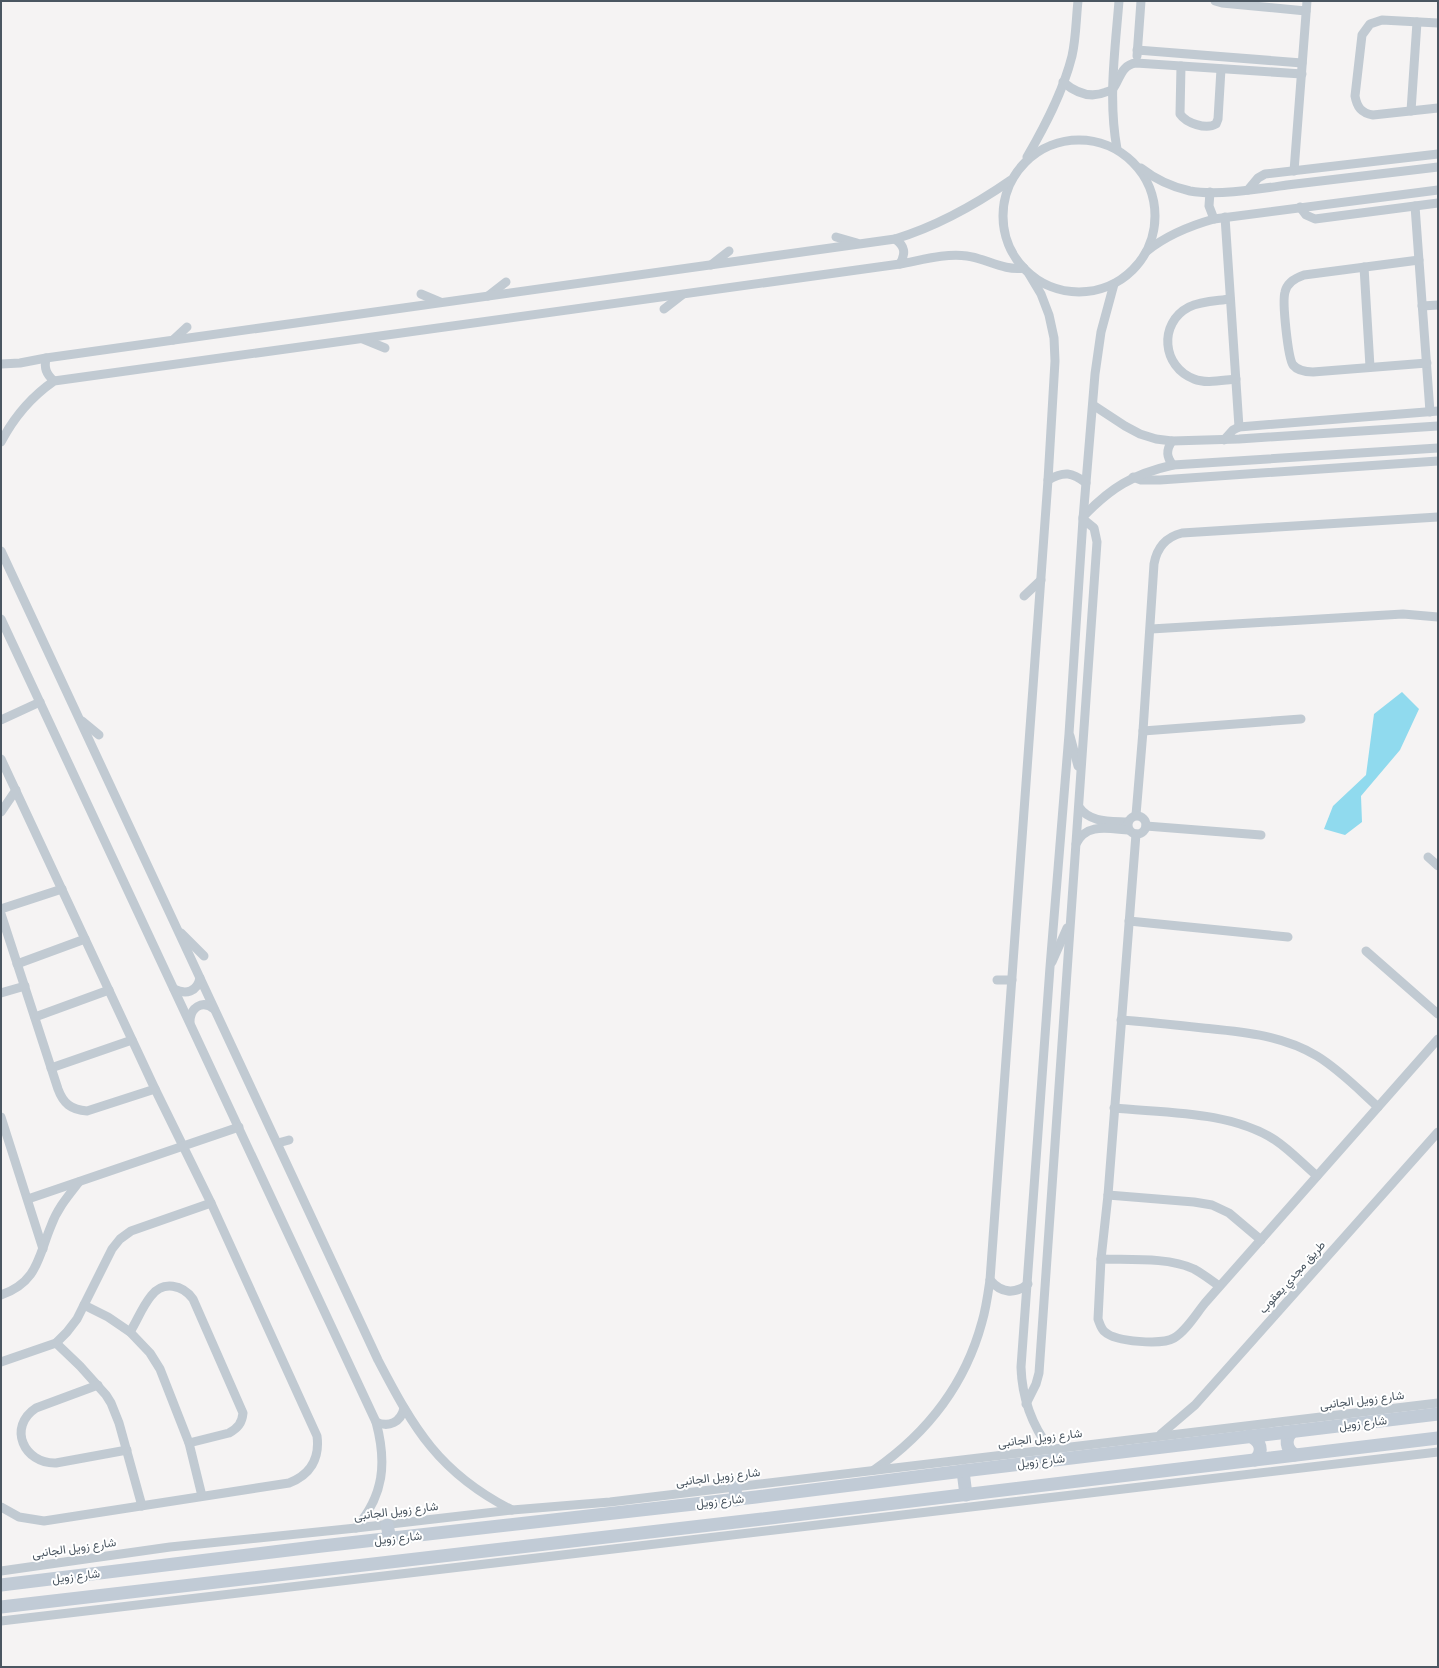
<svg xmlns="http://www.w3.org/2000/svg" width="1439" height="1668" viewBox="0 0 1439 1668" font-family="'Archivo Narrow',Vazirmatn,sans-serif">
	<rect width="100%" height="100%" fill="#f5f3f3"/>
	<path fill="#90daee" d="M 1402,692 L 1419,709 L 1400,750 L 1361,796 L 1362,822 L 1345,835 L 1324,829 L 1333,806 L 1366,775 L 1374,714 Z"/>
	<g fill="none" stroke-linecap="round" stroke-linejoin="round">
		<g stroke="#c1cad2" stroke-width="9">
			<path d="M 1215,1 L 1222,3 L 1306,11"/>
			<path d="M 1438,23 L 1382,20 L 1370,24 L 1362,35 L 1355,96 C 1357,107 1361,113 1373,115 L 1438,108"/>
			<path d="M 1137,50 L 1302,63"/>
			<path d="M 1137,56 L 1141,1"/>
			<path d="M 1181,66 L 1180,114 C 1186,123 1206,130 1216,124 L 1218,119 L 1221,69"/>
			<path d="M 1063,82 C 1076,93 1090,99 1106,92 C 1108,91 1110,91 1112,90 C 1120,81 1120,65 1136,63 L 1302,74"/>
			<path d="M 1411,111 L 1417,22"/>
			<circle cx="1079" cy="216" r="76"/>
			<path d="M 1117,149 C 1108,100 1115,51 1119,1"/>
			<path d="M 1027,157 C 1045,126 1063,92 1072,56 C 1076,39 1076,19 1078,1"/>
			<path d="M 1141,168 C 1155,179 1172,187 1190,191 C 1217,196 1259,189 1287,185 C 1337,179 1388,173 1438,167"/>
			<path d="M 1294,171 L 1307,1"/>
			<path d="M 1248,190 L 1258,178 L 1265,174 L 1438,154"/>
			<path d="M 1210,192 L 1209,206 L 1214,219"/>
			<path d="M 1415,206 L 1430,412"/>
			<path d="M 1300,207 L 1306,215 L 1315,219 L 1438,203"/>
			<path d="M 1225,217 L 1239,427"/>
			<path d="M 836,237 L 857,243"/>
			<path d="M 895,239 C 905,246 906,253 900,264"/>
			<path d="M 1147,251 C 1167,235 1189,226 1214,219 L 1438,190"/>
			<path d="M 1419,260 L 1304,275 C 1295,278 1287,283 1285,292 C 1282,302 1288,358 1293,365 C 1298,371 1305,372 1313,372 L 1427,363"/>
			<path d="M 711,265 L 729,251"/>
			<path d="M 1364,267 L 1370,367"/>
			<path d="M 421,294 L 440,302"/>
			<path d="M 488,296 L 506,282"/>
			<path d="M 1230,299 C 1217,301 1201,301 1189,307 C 1158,323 1162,367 1194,379 C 1206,384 1223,380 1236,379"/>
			<path d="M 1422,306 L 1438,305"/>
			<path d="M 664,309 L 682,295"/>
			<path d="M 363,339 L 385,348"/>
			<path d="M 173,340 L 187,327"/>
			<path d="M 46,358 C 44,368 46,374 54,381"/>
			<path d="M 1,364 L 20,363 L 46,358 L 895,239 C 938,226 975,205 1011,180"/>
			<path d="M 1093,405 L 1125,426 L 1140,434 L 1156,439 L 1172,441 L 1239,439 L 1438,426"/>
			<path d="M 1224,440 L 1233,430 L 1239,427 L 1438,411"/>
			<path d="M 1172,441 C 1166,450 1166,457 1173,465"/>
			<path d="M 1,442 C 14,417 31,397 54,381 L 900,264 C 922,260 945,253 967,256 C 988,259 1003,271 1024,268"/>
			<path d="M 1133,477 L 1141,480 L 1160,480 L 1438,461"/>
			<path d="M 1048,480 C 1064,471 1072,472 1086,483"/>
			<path d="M 1083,517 C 1110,488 1133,474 1173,465 L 1438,448"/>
			<path d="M 1,551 L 378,1360 C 414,1429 439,1473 512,1510"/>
			<path d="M 1024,596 L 1041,580"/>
			<path d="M 1,619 L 376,1422 C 387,1463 384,1495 356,1528"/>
			<path d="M 1151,629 L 1403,614 L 1438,617"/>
			<path d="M 1,720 L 40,702"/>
			<path d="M 82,721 L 99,735"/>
			<path d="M 1143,731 L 1301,719"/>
			<path d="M 1070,736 L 1078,766"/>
			<path d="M 1,759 L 155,1089 L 211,1203 L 317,1436 C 320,1459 310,1475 289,1483 L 44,1521 L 19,1517 L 1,1507"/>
			<path d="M 1079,807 C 1090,823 1110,821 1128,822"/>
			<path d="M 1,812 L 16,790"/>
			<path d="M 1136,815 L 1143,731 L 1154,564 C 1157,547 1166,537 1182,533 L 1438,517"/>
			<circle cx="1137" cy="825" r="9"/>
			<path d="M 1146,826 L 1261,835"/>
			<path d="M 1136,834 L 1108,1195 L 1101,1259 L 1098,1319 C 1100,1324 1101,1329 1105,1332 C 1116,1342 1162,1345 1174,1338 C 1186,1331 1196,1314 1205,1303 L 1438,1039"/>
			<path d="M 1076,844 C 1086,822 1110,829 1129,830"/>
			<path d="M 1428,857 L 1438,866"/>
			<path d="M 1,909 L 62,889"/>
			<path d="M 1,914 L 58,1089 C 63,1103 71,1110 87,1111 L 155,1089"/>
			<path d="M 1129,921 L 1288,937"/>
			<path d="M 181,933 L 204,956"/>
			<path d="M 1366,951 L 1438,1014"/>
			<path d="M 1052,962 L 1067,928"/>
			<path d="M 17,964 L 85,939"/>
			<path d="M 997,980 L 1012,980"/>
			<path d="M 174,989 C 186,995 197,992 200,978"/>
			<path d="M 1,993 L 25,986"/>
			<path d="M 35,1017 L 109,990"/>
			<path d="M 1121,1020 C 1149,1022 1176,1025 1203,1028 C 1243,1032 1282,1035 1317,1056 C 1340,1070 1359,1090 1378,1107"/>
			<path d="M 190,1022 C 190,1008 202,999 214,1009"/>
			<path d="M 51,1068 L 132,1040"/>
			<path d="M 1114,1108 C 1166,1113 1231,1111 1275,1140 C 1290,1150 1303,1164 1317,1176"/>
			<path d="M 1,1117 L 43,1249"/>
			<path d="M 278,1143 L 289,1140"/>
			<path d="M 1108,1195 L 1194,1202 L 1212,1205 L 1229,1213 L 1261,1240"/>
			<path d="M 28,1199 L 239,1127"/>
			<path d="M 1101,1259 C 1129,1260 1168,1257 1194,1269 C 1203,1274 1211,1280 1219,1286"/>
			<path d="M 990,1280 C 1001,1293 1014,1295 1028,1284"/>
			<path d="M 1,1295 C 38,1282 38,1257 51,1226 C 57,1209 68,1196 79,1182"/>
			<path d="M 84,1305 L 108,1317 L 130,1332 L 150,1353 L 160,1369 L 189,1443 L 202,1496"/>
			<path d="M 130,1332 C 137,1321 142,1307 151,1296 C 163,1280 183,1285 193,1299 L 243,1413 C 242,1423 238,1428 229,1433 L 189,1443"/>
			<path d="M 56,1343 L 80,1366 L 106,1395 L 111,1403 L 119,1423 L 142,1506"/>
			<path d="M 1,1362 L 56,1343 L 67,1332 L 77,1319 L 112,1249 L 120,1239 L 131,1231 L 211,1203"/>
			<path d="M 98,1385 L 36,1408 C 7,1427 24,1464 56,1463 L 127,1450"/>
			<path d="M 1026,1404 L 1036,1384 L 1039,1373 L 1097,542 L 1094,528 L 1083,519"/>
			<path d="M 376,1422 C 389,1428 401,1422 404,1408"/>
			<path d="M 1161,1434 L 1195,1405 L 1438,1132"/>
			<path d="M 1050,1449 C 1031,1424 1022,1398 1021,1367 L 1050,967 L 1069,734 L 1083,519 L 1095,374 L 1101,332 L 1114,284"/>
			<path d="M 874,1470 C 926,1434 965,1385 982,1322 C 986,1309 988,1294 990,1280 L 1048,480 L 1055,361 L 1054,338 L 1049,315 L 1041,294 L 1029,274"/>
			<path d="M 1,1571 L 170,1547 L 356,1528 L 512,1510 L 610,1502 L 1438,1403"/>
			<path d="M 1,1621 L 1438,1452"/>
		</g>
		<g stroke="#c1cbd6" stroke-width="13">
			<path d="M 1293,1431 C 1284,1439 1286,1449 1295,1455"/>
			<path d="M 1249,1436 C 1261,1440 1264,1452 1255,1460"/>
			<path d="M 963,1471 L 966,1495"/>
			<path d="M 735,1487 L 736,1500"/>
			<path d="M 387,1525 L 390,1539"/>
			<path d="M 1,1585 L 322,1546 L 756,1497 L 963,1471 L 1438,1414"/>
			<path d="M 1,1607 L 762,1519 L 1438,1438"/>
		</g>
	</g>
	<g text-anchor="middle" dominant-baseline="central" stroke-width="4" stroke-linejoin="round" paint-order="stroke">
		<g font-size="12" fill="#4a5661" stroke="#fff">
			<text transform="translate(1292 1277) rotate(-48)">طريق مجدي يعقوب</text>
			<text transform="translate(1362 1400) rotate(-7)">شارع زويل الجانبى</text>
			<text transform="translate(1363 1423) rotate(-7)">شارع زويل</text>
			<text transform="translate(1040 1438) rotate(-7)">شارع زويل الجانبى</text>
			<text transform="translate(1041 1461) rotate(-7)">شارع زويل</text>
			<text transform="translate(718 1477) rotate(-7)">شارع زويل الجانبى</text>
			<text transform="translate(720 1501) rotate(-6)">شارع زويل</text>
			<text transform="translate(396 1511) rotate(-7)">شارع زويل الجانبى</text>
			<text transform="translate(398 1538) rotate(-6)">شارع زويل</text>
			<text transform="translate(74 1548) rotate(-8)">شارع زويل الجانبى</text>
			<text transform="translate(76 1576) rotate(-7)">شارع زويل</text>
		</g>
	</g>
	<rect width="1439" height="1668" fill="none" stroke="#4a5661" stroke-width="4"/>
</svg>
